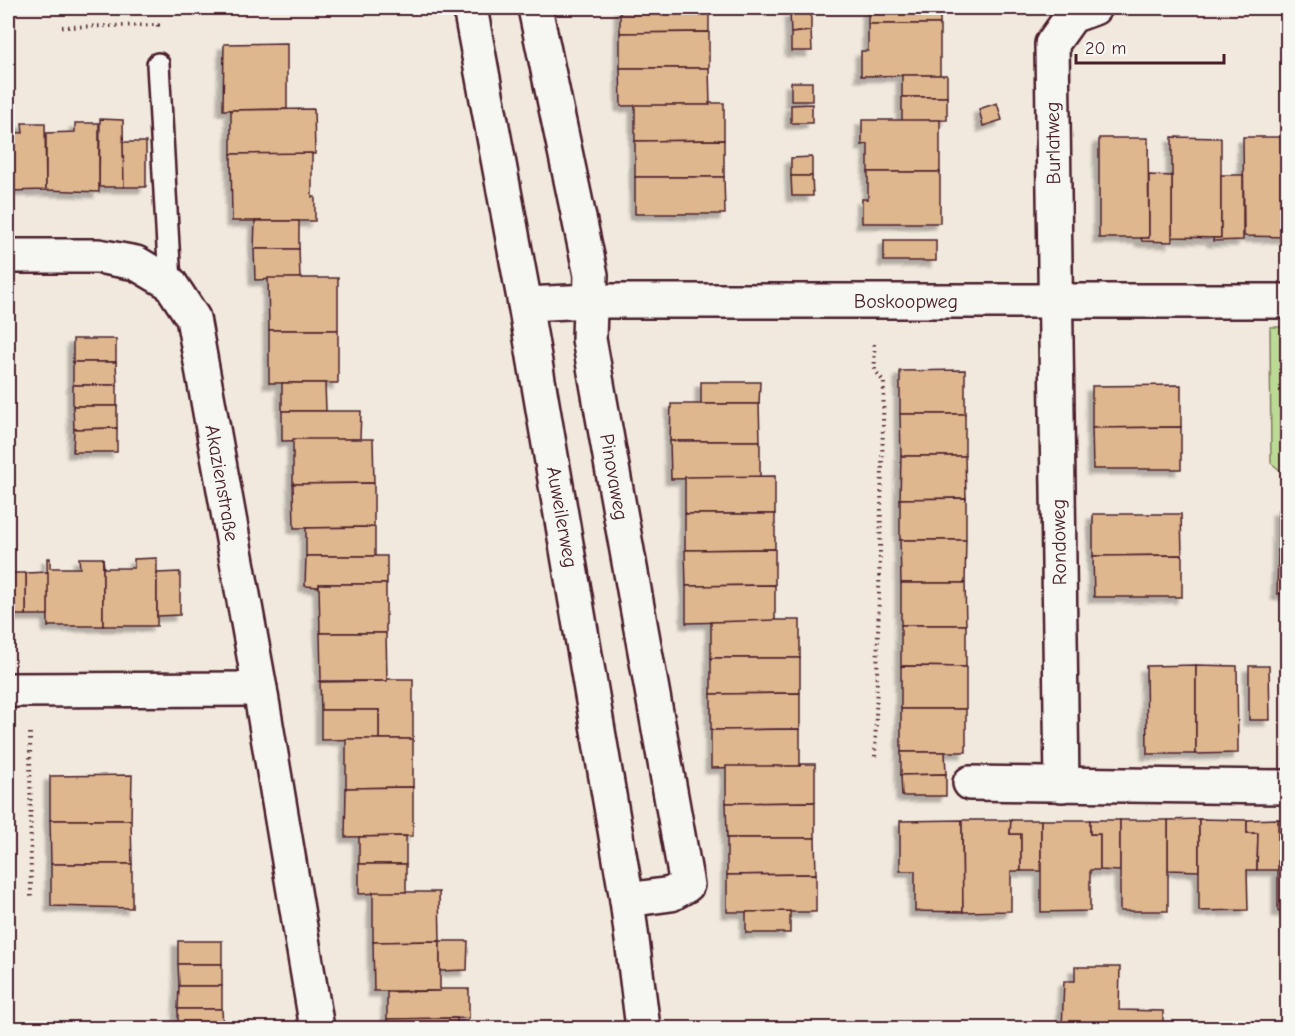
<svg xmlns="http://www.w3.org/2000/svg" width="1295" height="1036" viewBox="0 0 1295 1036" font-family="'Comic Neue',sans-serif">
	<defs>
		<filter id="shadow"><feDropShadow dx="-5.5" dy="5.5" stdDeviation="1.5" flood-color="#0004"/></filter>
	</defs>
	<rect width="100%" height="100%" fill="#f1e9de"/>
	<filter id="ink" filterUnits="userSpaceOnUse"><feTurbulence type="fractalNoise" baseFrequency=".0167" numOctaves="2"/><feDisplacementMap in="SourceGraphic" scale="12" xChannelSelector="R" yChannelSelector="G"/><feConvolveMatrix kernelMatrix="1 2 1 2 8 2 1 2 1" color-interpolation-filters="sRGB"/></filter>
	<g filter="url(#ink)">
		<path fill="#bbdb94" stroke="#827d60" stroke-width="1.5" d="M 1270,327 L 1287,327 L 1287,476 L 1271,463 Z"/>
		<g fill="#deb78f" stroke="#4a1f2b" stroke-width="1.5" filter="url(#shadow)">
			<path d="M 620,8 L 709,8 L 709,32 L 620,33 Z"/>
			<rect x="868" y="8" width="72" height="16"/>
			<path d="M 811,12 L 811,31 L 791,33 L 790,13 Z"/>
			<path d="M 868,24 L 940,24 L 940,75 L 861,76 L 861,51 L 868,51 Z"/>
			<path d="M 811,31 L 812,51 L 791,51 L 791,33 Z"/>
			<path d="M 709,32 L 709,68 L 620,68 L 620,33 Z"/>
			<path d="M 287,43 L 287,109 L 223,110 L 224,44 Z"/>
			<path d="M 620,68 L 709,68 L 710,105 L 621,106 Z"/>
			<rect x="902" y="75" width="45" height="22"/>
			<rect x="791" y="82" width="21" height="19"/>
			<path d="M 902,97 L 947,97 L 947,120 L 902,121 Z"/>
			<path d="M 709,103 L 724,103 L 724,140 L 635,141 L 635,105 L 710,105 Z"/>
			<path d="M 997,103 L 1002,120 L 983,126 L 979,109 Z"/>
			<path d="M 812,104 L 812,123 L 791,123 L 791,105 Z"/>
			<path d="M 314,109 L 315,154 L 231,154 L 231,110 Z"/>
			<path d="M 100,119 L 123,120 L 124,187 L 99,187 Z"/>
			<path d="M 862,120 L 940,120 L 940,172 L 868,172 L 868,144 L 862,145 Z"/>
			<path d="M 22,123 L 45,123 L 46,190 L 8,191 L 8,132 L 23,133 Z"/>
			<path d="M 75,123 L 99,123 L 99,192 L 46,190 L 46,133 L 75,132 Z"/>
			<path d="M 1172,137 L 1221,138 L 1221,238 L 1172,237 Z"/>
			<path d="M 1243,137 L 1288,137 L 1288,237 L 1244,236 Z"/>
			<path d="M 1099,138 L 1148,138 L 1149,238 L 1099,238 Z"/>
			<path d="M 724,140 L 724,177 L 635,177 L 635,141 Z"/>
			<path d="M 123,142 L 146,142 L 146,187 L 124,187 Z"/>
			<path d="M 312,153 L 312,197 L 315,197 L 315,221 L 232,221 L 231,154 Z"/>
			<path d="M 812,157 L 812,176 L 791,176 L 791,158 Z"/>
			<path d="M 868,172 L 940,172 L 940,223 L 862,223 L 862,199 L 868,199 Z"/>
			<path d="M 1149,175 L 1172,176 L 1172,242 L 1142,241 L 1141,238 L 1149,238 Z"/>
			<path d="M 1221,175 L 1243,175 L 1243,240 L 1213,241 L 1213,238 L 1221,238 Z"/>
			<path d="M 791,176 L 812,176 L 813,196 L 792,196 Z"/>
			<path d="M 635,177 L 724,177 L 725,214 L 635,214 Z"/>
			<path d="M 255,221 L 299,221 L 299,249 L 254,249 Z"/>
			<rect x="884" y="240" width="52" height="21"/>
			<path d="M 254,249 L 299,249 L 300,278 L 255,280 Z"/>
			<path d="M 268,278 L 338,278 L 338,330 L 269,330 Z"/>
			<rect x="269" y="330" width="69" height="53"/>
			<rect x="73" y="339" width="43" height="23"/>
			<path d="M 73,362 L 116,362 L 117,385 L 73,385 Z"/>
			<path d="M 965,370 L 965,414 L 900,414 L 900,371 Z"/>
			<path d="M 701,382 L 760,382 L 759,404 L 701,404 Z"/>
			<path d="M 282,383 L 325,383 L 326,411 L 282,411 Z"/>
			<rect x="73" y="385" width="44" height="21"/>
			<path d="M 1181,385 L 1181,427 L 1092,428 L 1092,386 Z"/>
			<path d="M 671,404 L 759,404 L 760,441 L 670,441 Z"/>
			<path d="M 73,406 L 117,406 L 117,428 L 74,429 Z"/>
			<path d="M 282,411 L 361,411 L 360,439 L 282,441 Z"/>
			<path d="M 900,414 L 965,414 L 965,456 L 901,456 Z"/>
			<path d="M 1181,427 L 1181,469 L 1093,469 L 1092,428 Z"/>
			<path d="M 117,428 L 117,452 L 73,452 L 74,429 Z"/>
			<path d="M 293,439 L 373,439 L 374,483 L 293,484 Z"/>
			<path d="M 670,441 L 760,441 L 760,477 L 671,479 Z"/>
			<path d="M 901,456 L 965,456 L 966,498 L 900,499 Z"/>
			<path d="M 775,476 L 775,514 L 685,514 L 685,477 Z"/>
			<path d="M 374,483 L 374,527 L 294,528 L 293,484 Z"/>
			<path d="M 966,498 L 966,540 L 900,540 L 900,499 Z"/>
			<rect x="1278" y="510" width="10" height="41"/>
			<path d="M 685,514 L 775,514 L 775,549 L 685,550 Z"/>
			<path d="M 1093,514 L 1181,514 L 1182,555 L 1093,556 Z"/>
			<path d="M 375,527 L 375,556 L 306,556 L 306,528 Z"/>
			<path d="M 900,540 L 966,540 L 965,583 L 901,583 Z"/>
			<path d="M 775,549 L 775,585 L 686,586 L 685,550 Z"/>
			<path d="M 1278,551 L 1288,551 L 1288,594 L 1277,594 Z"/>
			<path d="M 1182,555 L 1182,597 L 1094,597 L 1093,556 Z"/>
			<path d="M 306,556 L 387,556 L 387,584 L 319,584 L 319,587 L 305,586 Z"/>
			<path d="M 47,558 L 50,558 L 50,568 L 80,568 L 79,558 L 103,558 L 103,626 L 50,626 L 48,627 Z"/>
			<path d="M 103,558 L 104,568 L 134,568 L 134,559 L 157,558 L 157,626 L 103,626 Z"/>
			<path d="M 48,572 L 48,615 L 26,615 L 26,573 Z"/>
			<path d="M 180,572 L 180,615 L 157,616 L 157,573 Z"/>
			<rect x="8" y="573" width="18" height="42"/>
			<path d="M 901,583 L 965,583 L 966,625 L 901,625 Z"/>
			<path d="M 319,584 L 386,584 L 386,633 L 320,633 Z"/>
			<path d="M 775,585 L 775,621 L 686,623 L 686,586 Z"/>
			<path d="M 775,620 L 800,620 L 800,658 L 711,658 L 711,622 Z"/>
			<path d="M 901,625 L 966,625 L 966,667 L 901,666 Z"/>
			<path d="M 320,633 L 386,633 L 387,681 L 319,681 L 321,679 Z"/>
			<path d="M 711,658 L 800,658 L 800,693 L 711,694 Z"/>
			<path d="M 1196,665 L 1196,754 L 1147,754 L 1146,666 Z"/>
			<path d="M 1196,665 L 1237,666 L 1238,753 L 1196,754 Z"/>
			<path d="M 901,666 L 966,667 L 966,709 L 901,709 Z"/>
			<path d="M 1249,666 L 1269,666 L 1270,720 L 1249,720 Z"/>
			<path d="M 387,679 L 413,679 L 413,739 L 379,739 L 379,710 L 321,710 L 320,682 L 387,681 Z"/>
			<path d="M 800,693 L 800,729 L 711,730 L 711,694 Z"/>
			<rect x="901" y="709" width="65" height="43"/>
			<path d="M 321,710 L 379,710 L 379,739 L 321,740 Z"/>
			<rect x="8" y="729" width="2" height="45"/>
			<path d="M 800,729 L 800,766 L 711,768 L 711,730 Z"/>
			<path d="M 346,739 L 413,739 L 413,787 L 346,788 Z"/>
			<path d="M 901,752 L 945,752 L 946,774 L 901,775 Z"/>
			<path d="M 801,764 L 815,764 L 815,802 L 726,803 L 726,766 L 800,766 Z"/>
			<path d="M 946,774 L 946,796 L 902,796 L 901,775 Z"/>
			<path d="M 132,775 L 131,820 L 50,820 L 50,776 Z"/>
			<path d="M 413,787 L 413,836 L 345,837 L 346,788 Z"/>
			<path d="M 815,802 L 815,838 L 727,838 L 726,803 Z"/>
			<path d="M 1199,819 L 1199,871 L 1168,870 L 1168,820 Z"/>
			<path d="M 1199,819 L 1247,820 L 1247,833 L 1258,833 L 1257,870 L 1247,870 L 1248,910 L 1199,911 Z"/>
			<rect x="1278" y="819" width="10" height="92"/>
			<path d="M 1278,819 L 1278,870 L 1257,870 L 1258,833 L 1247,833 L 1247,820 Z"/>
			<path d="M 50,820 L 131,820 L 132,864 L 51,864 Z"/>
			<path d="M 962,820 L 963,912 L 915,911 L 915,871 L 900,871 L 900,821 Z"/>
			<path d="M 962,820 L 1011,820 L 1010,834 L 1021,834 L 1021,871 L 1011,871 L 1011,911 L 963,912 Z"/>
			<path d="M 1011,820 L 1041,820 L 1041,871 L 1021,871 L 1021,834 L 1010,834 Z"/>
			<path d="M 1041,820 L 1090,820 L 1090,834 L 1100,834 L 1100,870 L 1090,870 L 1090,911 L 1041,912 Z"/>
			<path d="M 1090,820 L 1120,820 L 1120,871 L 1100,870 L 1100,834 L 1090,834 Z"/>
			<rect x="1120" y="820" width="48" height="91"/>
			<path d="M 406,836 L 406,864 L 359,864 L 359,837 Z"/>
			<path d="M 727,838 L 815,838 L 816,874 L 727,875 Z"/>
			<path d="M 51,864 L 132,864 L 132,908 L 51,906 Z"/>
			<path d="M 359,864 L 406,864 L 406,892 L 359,894 Z"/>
			<path d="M 816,874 L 816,912 L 727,912 L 727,875 Z"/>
			<path d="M 373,892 L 439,892 L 440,941 L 373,942 Z"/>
			<path d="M 790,911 L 790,933 L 746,933 L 746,912 Z"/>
			<rect x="178" y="941" width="44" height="23"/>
			<path d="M 440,941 L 440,991 L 374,991 L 373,942 Z"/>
			<path d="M 440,941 L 468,941 L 467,970 L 440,971 Z"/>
			<path d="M 178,964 L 222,964 L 222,986 L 179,986 Z"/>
			<path d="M 1075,967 L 1120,967 L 1119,1010 L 1163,1011 L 1163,1028 L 1062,1028 L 1064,981 L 1075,981 Z"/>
			<path d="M 179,986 L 222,986 L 222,1009 L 178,1009 Z"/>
			<path d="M 440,989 L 469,989 L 469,1018 L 387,1019 L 387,992 L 440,991 Z"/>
			<path d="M 178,1009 L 222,1009 L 223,1028 L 178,1028 Z"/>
			<path d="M 457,1018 L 457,1028 L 387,1028 L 387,1019 Z"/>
		</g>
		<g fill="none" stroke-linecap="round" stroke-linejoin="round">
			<g stroke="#4a1f2b" stroke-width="26">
				<path id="lane" d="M 158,64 L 170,283"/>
			</g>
			<g stroke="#4a1f2b" stroke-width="38">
				<g id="street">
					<path d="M 535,8 L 591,275 L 589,339 L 687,885 L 671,894 L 627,900"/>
					<path d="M 8,256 L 98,256 L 136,263 L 170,283 L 193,318 L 260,689 L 317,1028"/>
					<path d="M 525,304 L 591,301 L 1288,301"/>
					<path d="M 8,690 L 260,689"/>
					<path d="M 970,783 L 1288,787"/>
					<path d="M 1062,785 L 1052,44 L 1072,16 L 1094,8"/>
				</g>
			</g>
			<g stroke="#4a1f2b" stroke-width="38">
				<path id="secondary" d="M 470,8 L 525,304 L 627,900 L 643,1028"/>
			</g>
			<g stroke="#4a1f2b" stroke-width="4" stroke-dasharray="1.5 4.5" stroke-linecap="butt">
				<path d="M 62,27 L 158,25 L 158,27"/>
				<path d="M 874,344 L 875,370 L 884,382 L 875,759"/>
				<path d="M 30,733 L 31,900"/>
			</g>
			<use href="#lane" stroke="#f6f6f2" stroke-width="21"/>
			<use href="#street" stroke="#f6f6f2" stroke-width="33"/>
			<use href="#secondary" stroke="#f6f6f2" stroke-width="33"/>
		</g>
	</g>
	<g text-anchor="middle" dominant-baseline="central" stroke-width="5" stroke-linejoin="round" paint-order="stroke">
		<g font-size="20" fill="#4a1f2b" stroke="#f6f6f2">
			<text transform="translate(1053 143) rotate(-91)">Burlatweg</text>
			<text x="906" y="301">Boskoopweg</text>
			<text transform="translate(614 477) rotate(80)">Pinovaweg</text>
			<text transform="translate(222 483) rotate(80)">Akazienstraße</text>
			<text transform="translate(562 517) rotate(80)">Auweilerweg</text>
			<text transform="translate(1059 542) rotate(-91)">Rondoweg</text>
		</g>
	</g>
	<rect width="1295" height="1036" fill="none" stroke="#f6f6f2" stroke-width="30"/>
	<rect x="15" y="15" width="1265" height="1006" fill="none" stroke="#4a1f2b" stroke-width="2" filter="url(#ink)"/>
	<path d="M1076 54v9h148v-9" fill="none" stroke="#4a1f2b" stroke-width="3"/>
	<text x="1085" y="54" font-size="18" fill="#4a1f2b" stroke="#f6f6f2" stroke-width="4.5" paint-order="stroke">20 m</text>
</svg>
